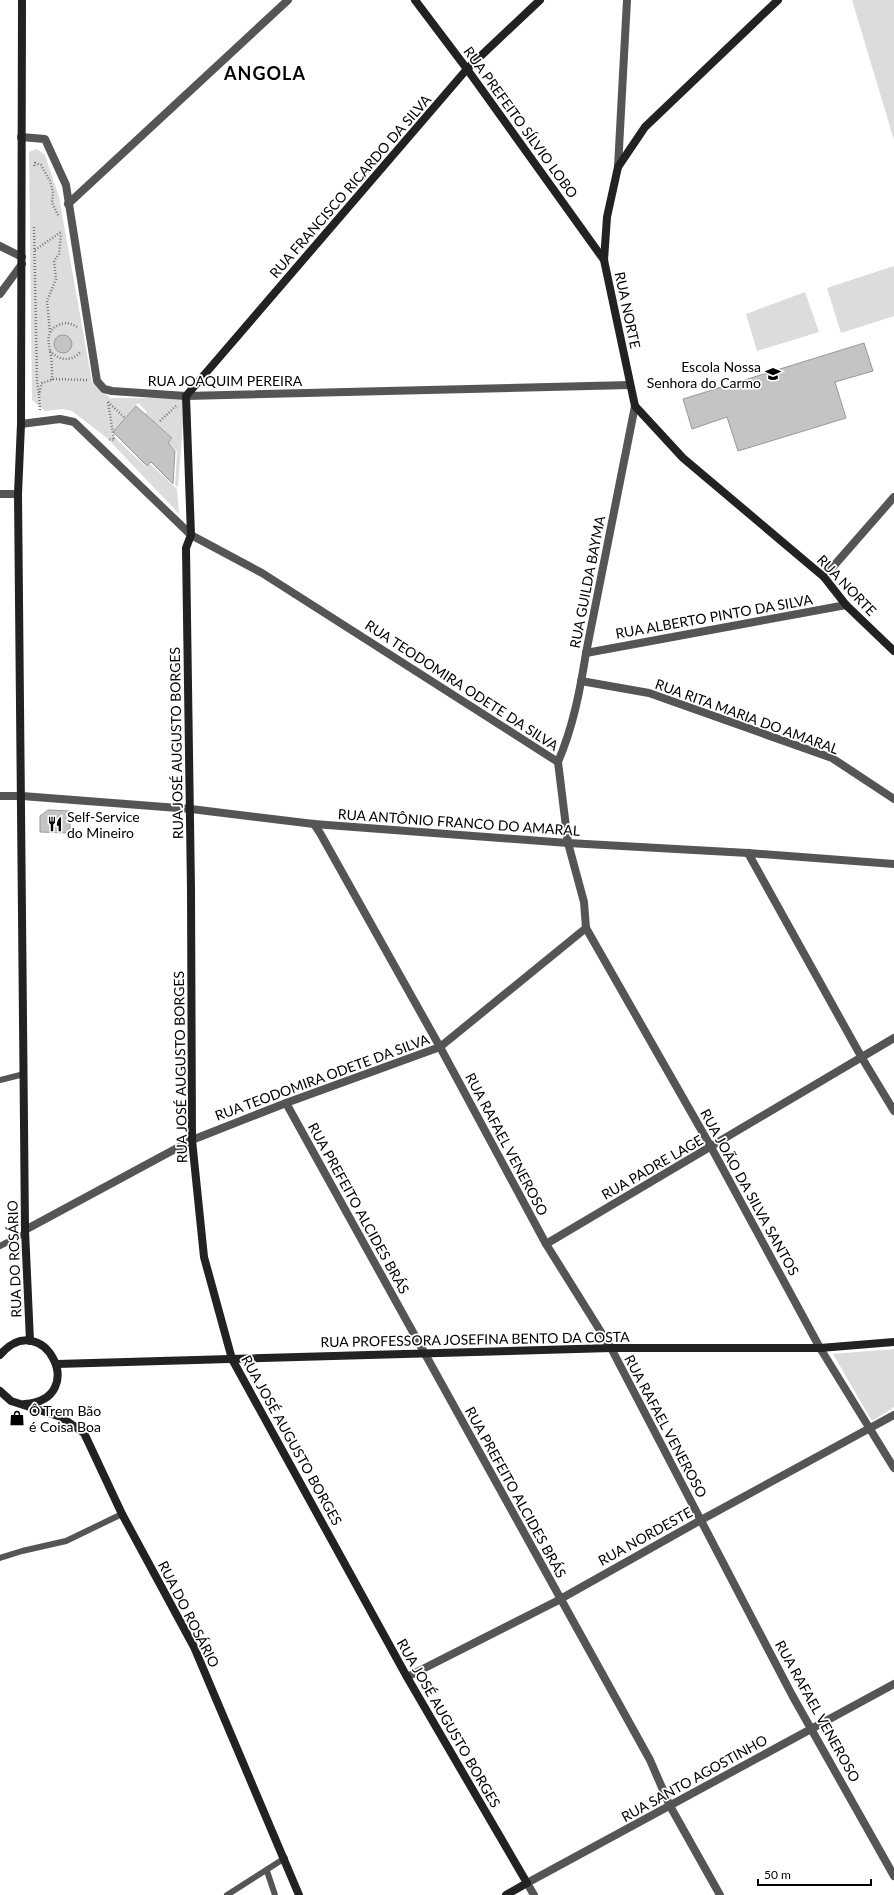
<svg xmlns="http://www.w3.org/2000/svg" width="894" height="1895" viewBox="0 0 894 1895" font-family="Lato,sans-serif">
	<rect width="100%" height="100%" fill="#fff"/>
	<g fill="#dcdcdc">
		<path d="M 852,0 L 894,0 L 894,140 Z"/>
		<path d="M 37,149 L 45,155 L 59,197 L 92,382 L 110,398 L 185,398 L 178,487 L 175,485 L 177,451 L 168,443 L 173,438 L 145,414 L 147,412 L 138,403 L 111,434 L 146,467 L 150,464 L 177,489 L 179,514 L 107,438 L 72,411 L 63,409 L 45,411 L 32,400 L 29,152 Z"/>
		<path d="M 894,266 L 894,316 L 841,333 L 827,288 Z"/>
		<path d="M 805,292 L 819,332 L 757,351 L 746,314 Z"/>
		<path d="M 894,1349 L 894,1407 L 872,1421 L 833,1354 Z"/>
	</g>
	<g fill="#c4c4c4" stroke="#999">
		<circle cx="63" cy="344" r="9"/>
		<path d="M 864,343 L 873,371 L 835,382 L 846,418 L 738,451 L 727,417 L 692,429 L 683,399 Z"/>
		<path d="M 136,406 L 172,438 L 168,443 L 175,451 L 173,484 L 151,462 L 147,466 L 113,432 Z"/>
		<path d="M 48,810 L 70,811 L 70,833 L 40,832 L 40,816 Z"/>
	</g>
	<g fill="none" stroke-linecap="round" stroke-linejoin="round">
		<g stroke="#777" stroke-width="2.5" stroke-dasharray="1 2" stroke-linecap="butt">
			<path d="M 34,166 L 35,163 L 41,165 L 50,181 L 53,192 L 52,203 L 59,217"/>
			<path d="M 34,227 L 37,380 L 39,395"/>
			<path d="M 35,250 L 61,232"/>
			<path d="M 50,332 L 47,301 L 56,279 L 54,261 L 59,254 L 61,234"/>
			<path d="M 50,351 C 59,361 73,362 81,351"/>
			<path d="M 52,380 C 52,371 52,360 50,351 C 48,341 46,330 59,325 C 65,322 71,323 77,327"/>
			<path d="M 108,402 L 114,440 L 108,439"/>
			<path d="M 108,402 L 125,418"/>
			<path d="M 40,410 L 39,395 L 42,383 L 54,379 L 87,380"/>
			<path d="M 160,421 L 176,406"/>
		</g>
		<g stroke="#555" stroke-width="6">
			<path d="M 0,1080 L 24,1074"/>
			<path d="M 0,1246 L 25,1233"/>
			<path d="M 0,1558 L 22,1551 L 66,1541 L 122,1514"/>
			<path d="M 267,1871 L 275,1895"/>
			<path d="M 227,1895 L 285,1858"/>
		</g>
		<g stroke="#555" stroke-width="8">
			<path d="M 21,137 L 45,139 L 66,185 L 97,381 L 104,389 L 112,391 L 186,396 L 630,385"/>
			<path d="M 618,167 L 627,0"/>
			<path d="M 68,204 L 288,0"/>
			<path d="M 0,246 L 22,257"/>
			<path d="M 0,294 L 22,264"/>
			<path d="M 21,424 L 60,419 L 74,422 L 191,535 L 262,573 L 558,762 L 568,843 L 584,902 L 586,928 L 440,1047 L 286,1103 L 192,1140 L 25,1230"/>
			<path d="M 0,494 L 18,494"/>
			<path d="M 824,577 L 894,497"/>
			<path d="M 586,653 L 846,605"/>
			<path d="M 581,681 L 649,693 L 832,758 L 894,799"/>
			<path d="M 558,762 C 573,727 580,691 586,653 L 635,406"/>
			<path d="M 0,796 L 22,796 L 191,809 L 314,824 L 568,843 L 748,853 L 894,864"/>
			<path d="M 314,824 L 320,833 L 440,1047 L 546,1244 L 611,1348 L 792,1695 L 894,1876"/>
			<path d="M 748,853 L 862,1058 L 894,1111"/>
			<path d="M 586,928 L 711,1147 L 820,1348 L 894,1468"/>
			<path d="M 286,1103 L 650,1760 L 670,1806 L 720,1895"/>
			<path d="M 546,1244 L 894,1038"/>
			<path d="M 407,1677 L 555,1602 L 701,1520 L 894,1415"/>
			<path d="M 534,1895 L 527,1883 L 894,1684"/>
		</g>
		<g stroke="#222" stroke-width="8">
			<path d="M 22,0 L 21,424 L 18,494 L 25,1230 L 30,1341"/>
			<path d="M 415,0 L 467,69 L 604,260"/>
			<path d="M 778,0 L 645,127 L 618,167 L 607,217 L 604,260 L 635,406 L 683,458 L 824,577 L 846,605 L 894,651"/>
			<path d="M 0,1355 C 43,1305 91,1399 25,1404"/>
			<path d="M 57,1364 L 611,1348 L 820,1348 L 894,1342"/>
			<path d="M 0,1391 L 11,1401 L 61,1417 L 84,1433 L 122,1514 L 194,1647 L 299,1895"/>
			<path d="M 506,1895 L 527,1883 L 407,1677 L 232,1359 L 204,1257 L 192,1140 L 191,889 L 186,548 L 191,535 L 186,396 L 467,69 L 540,0"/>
		</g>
	</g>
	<defs>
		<g id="university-bare" transform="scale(1.2)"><path d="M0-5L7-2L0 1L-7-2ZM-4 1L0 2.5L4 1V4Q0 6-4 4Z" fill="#000" stroke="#fff" stroke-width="2.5" paint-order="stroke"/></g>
		<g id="restaurant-bare" transform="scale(1.2)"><path d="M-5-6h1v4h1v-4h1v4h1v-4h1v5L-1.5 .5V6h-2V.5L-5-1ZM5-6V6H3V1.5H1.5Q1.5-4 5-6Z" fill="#000" stroke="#fff" stroke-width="2.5" paint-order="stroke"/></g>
		<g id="shop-bare" transform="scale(1.2)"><path d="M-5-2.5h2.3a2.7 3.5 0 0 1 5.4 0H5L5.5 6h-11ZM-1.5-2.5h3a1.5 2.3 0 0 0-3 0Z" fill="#000" stroke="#fff" stroke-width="2.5" paint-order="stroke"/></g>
	</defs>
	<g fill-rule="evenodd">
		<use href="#university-bare" x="773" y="374"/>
		<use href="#restaurant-bare" x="55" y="824"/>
		<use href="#shop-bare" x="17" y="1418"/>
	</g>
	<g text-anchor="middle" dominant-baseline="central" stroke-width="3.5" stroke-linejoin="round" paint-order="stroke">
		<g font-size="14" fill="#000" stroke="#fff">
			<text transform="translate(521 122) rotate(54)">RUA PREFEITO SÍLVIO LOBO</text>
			<text transform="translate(350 186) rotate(-49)">RUA FRANCISCO RICARDO DA SILVA</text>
			<text transform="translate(628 310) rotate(78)">RUA NORTE</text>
			<text x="225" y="380">RUA JOAQUIM PEREIRA</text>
			<text transform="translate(587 582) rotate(-79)">RUA GUILDA BAYMA</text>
			<text transform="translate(847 585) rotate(46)">RUA NORTE</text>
			<text transform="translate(714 616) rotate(-10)">RUA ALBERTO PINTO DA SILVA</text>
			<text transform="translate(462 685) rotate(33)">RUA TEODOMIRA ODETE DA SILVA</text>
			<text transform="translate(747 716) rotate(20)">RUA RITA MARIA DO AMARAL</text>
			<text transform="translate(176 743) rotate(-91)">RUA JOSÉ AUGUSTO BORGES</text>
			<text transform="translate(459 822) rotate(4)">RUA ANTÔNIO FRANCO DO AMARAL</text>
			<text transform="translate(180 1067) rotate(-91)">RUA JOSÉ AUGUSTO BORGES</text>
			<text transform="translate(322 1077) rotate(-20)">RUA TEODOMIRA ODETE DA SILVA</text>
			<text transform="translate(507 1144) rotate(62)">RUA RAFAEL VENEROSO</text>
			<text transform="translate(652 1167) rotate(-30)">RUA PADRE LAGE</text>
			<text transform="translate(750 1192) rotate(61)">RUA JOÃO DA SILVA SANTOS</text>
			<text transform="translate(359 1208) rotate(61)">RUA PREFEITO ALCIDES BRÁS</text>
			<text transform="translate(14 1259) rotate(-92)">RUA DO ROSÁRIO</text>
			<text transform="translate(475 1339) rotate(-1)">RUA PROFESSORA JOSEFINA BENTO DA COSTA</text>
			<text transform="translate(666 1426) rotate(62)">RUA RAFAEL VENEROSO</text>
			<text transform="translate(292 1440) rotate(61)">RUA JOSÉ AUGUSTO BORGES</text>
			<text transform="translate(516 1492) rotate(61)">RUA PREFEITO ALCIDES BRÁS</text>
			<text transform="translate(645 1536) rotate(-29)">RUA NORDESTE</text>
			<text transform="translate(189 1614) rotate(63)">RUA DO ROSÁRIO</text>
			<text transform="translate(818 1711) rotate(61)">RUA RAFAEL VENEROSO</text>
			<text transform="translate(449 1723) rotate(60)">RUA JOSÉ AUGUSTO BORGES</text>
			<text transform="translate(694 1778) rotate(-29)">RUA SANTO AGOSTINHO</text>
		</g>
		<g font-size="14" fill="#000" stroke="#fff" text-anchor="start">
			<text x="761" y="366" text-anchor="end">Escola Nossa<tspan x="761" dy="16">Senhora do Carmo</tspan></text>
			<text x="67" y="816">Self-Service<tspan x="67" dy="16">do Mineiro</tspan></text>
			<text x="29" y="1410">Ô Trem Bão<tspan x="29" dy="16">é Coisa Boa</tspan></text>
		</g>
		<g font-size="18" font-weight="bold" letter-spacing="1" fill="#000" stroke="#fff">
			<text x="265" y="73">ANGOLA</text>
		</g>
	</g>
	<path d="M758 1879v6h113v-6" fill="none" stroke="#000000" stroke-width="2"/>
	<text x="764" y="1879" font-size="12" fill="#000000" stroke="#ffffff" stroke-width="3" paint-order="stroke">50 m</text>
</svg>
